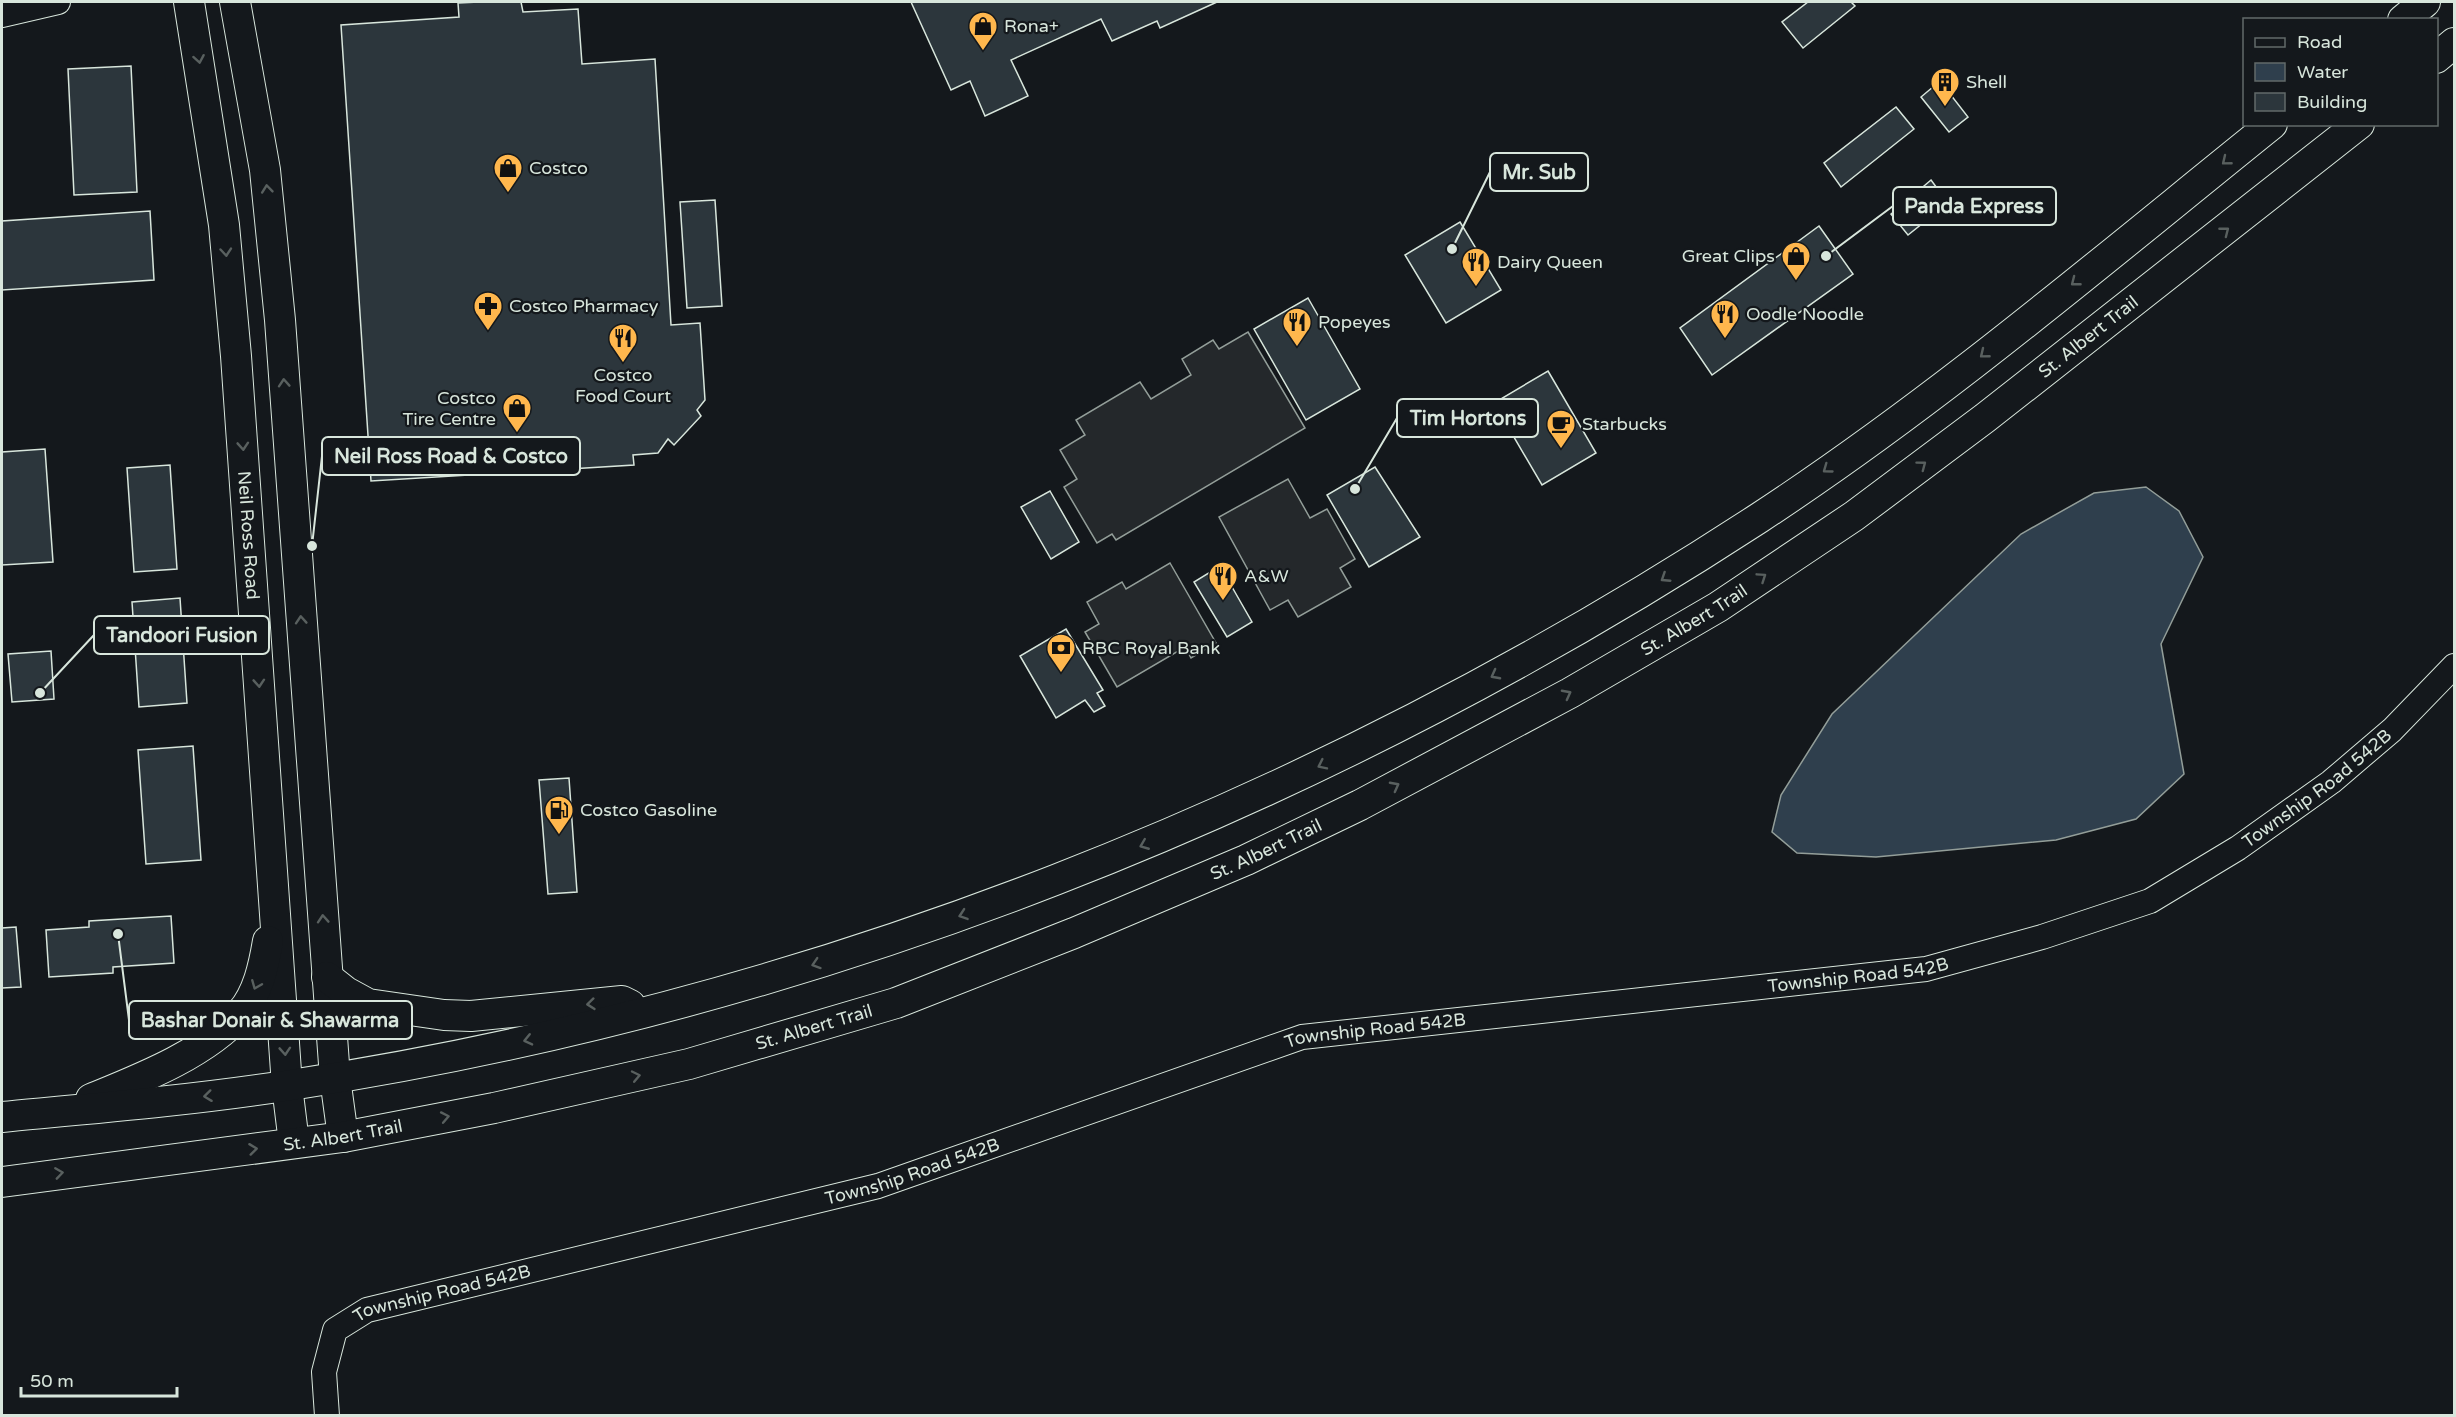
<svg xmlns="http://www.w3.org/2000/svg" width="2456" height="1417" viewBox="0 0 2456 1417" font-family="'Varela Round',sans-serif">
	<rect width="100%" height="100%" fill="#14181c"/>
	<g fill="#24282b" stroke="#939e99" stroke-width="1.5">
		<path d="M 1248,332 L 1305,428 L 1116,540 L 1112,534 L 1097,543 L 1064,487 L 1077,479 L 1060,450 L 1085,435 L 1076,420 L 1140,382 L 1151,399 L 1191,375 L 1182,359 L 1213,340 L 1219,349 Z"/>
		<path d="M 1288,479 L 1310,518 L 1327,509 L 1355,559 L 1340,568 L 1351,587 L 1298,617 L 1288,600 L 1270,610 L 1219,517 Z"/>
		<path d="M 1170,563 L 1216,643 L 1191,658 L 1185,647 L 1117,687 L 1085,632 L 1099,624 L 1087,602 L 1122,582 L 1126,589 Z"/>
	</g>
	<path fill="#2f3f4d" stroke="#939e99" stroke-width="1.5" d="M 2146,487 L 2179,511 L 2203,557 L 2161,644 L 2184,774 L 2136,819 L 2056,840 L 1876,857 L 1797,853 L 1772,832 L 1781,795 L 1832,714 L 2021,534 L 2094,493 Z"/>
	<g fill="#2c363c" stroke="#d8e6dc" stroke-width="1.5">
		<path d="M 479,2 L 521,2 L 523,12 L 578,9 L 582,64 L 655,59 L 671,325 L 700,323 L 705,400 L 697,410 L 701,416 L 674,445 L 668,439 L 658,453 L 633,455 L 634,465 L 371,481 L 341,25 L 459,17 L 458,3 Z"/>
		<path d="M 911,2 L 1217,2 L 1160,28 L 1157,21 L 1112,41 L 1101,19 L 1011,60 L 1028,96 L 985,116 L 970,81 L 951,90 Z"/>
		<path d="M 1808,2 L 1851,2 L 1855,6 L 1803,48 L 1782,22 Z"/>
		<path d="M 131,66 L 137,192 L 74,195 L 68,69 Z"/>
		<path d="M 1940,81 L 1968,117 L 1949,132 L 1921,97 Z"/>
		<path d="M 1896,107 L 1914,129 L 1841,187 L 1824,163 Z"/>
		<path d="M 1931,180 L 1948,203 L 1908,235 L 1891,214 Z"/>
		<path d="M 715,200 L 722,306 L 687,308 L 680,202 Z"/>
		<path d="M 150,211 L 154,280 L 2,290 L 2,221 Z"/>
		<path d="M 1460,222 L 1501,290 L 1446,323 L 1405,255 Z"/>
		<path d="M 1819,226 L 1853,274 L 1712,375 L 1680,328 Z"/>
		<path d="M 1308,298 L 1360,389 L 1306,420 L 1254,329 Z"/>
		<path d="M 1548,371 L 1596,453 L 1542,485 L 1494,403 Z"/>
		<path d="M 45,449 L 53,562 L 2,565 L 2,452 Z"/>
		<path d="M 170,465 L 177,569 L 134,572 L 127,468 Z"/>
		<path d="M 1375,467 L 1420,537 L 1369,567 L 1327,495 Z"/>
		<path d="M 1050,491 L 1079,542 L 1051,559 L 1021,507 Z"/>
		<path d="M 1220,566 L 1252,622 L 1227,637 L 1194,582 Z"/>
		<path d="M 180,598 L 187,703 L 139,707 L 132,602 Z"/>
		<path d="M 1066,629 L 1103,690 L 1097,693 L 1105,706 L 1094,712 L 1085,700 L 1056,718 L 1020,656 Z"/>
		<path d="M 51,651 L 54,699 L 12,702 L 8,654 Z"/>
		<path d="M 193,746 L 201,860 L 146,864 L 138,750 Z"/>
		<path d="M 569,778 L 577,892 L 548,894 L 539,780 Z"/>
		<path d="M 171,916 L 174,963 L 113,967 L 113,973 L 49,977 L 46,930 L 89,927 L 89,921 Z"/>
		<path d="M 16,927 L 21,987 L 2,988 L 2,928 Z"/>
	</g>
	<g fill="none" stroke-linecap="round" stroke-linejoin="round">
		<g stroke="#d8e6dc" stroke-width="26">
			<g id="minor">
				<path d="M 2,15 L 58,2"/>
				<path id="s1" d="M 327,1416 L 324,1372 L 335,1330 L 367,1310 L 878,1186 L 1302,1037 L 1926,969 L 2042,937 L 2150,901 L 2238,848 L 2331,782 L 2392,730 L 2454,666"/>
			</g>
		</g>
		<g stroke="#d8e6dc" stroke-width="32">
			<g id="major">
				<path id="s2" d="M 189,2 L 224,225 L 236,356 L 287,1086 L 294,1143"/>
				<path d="M 235,2 L 265,170 L 280,320 L 335,1078 L 343,1137"/>
				<path d="M 2403,20 L 2425,2"/>
				<path d="M 2436,58 L 2454,43"/>
				<path d="M 327,977 L 346,992 L 368,1004 L 444,1015 L 471,1016 L 622,1001 L 630,1005"/>
				<path d="M 91,1099 C 140,1079 205,1054 241,1013 C 258,994 264,965 268,941"/>
				<path d="M 2,1117 C 98,1108 195,1100 291,1085 C 815,1005 1316,807 1759,518 C 1939,400 2104,259 2272,124"/>
				<path id="s3" d="M 2,1182 L 343,1137 L 494,1108 L 689,1064 L 896,1003 L 1074,933 L 1246,860 L 1360,805 L 1570,693 L 1718,607 L 1854,516 L 1985,418 L 2359,124"/>
			</g>
		</g>
		<use href="#minor" stroke="#14181c" stroke-width="24"/>
		<use href="#major" stroke="#14181c" stroke-width="30"/>
	</g>
	<defs><path id="oneway-chevron" d="M-2-3.5L2.5 0L-2 3.5" fill="none" stroke-width="1.6" stroke-linecap="round" stroke-linejoin="round" transform="scale(1.5)"/></defs>
	<g stroke="#59605f">
		<use href="#oneway-chevron" transform="translate(199 59) rotate(80)"/>
		<use href="#oneway-chevron" transform="translate(2226 161) rotate(141)"/>
		<use href="#oneway-chevron" transform="translate(267 189) rotate(-96)"/>
		<use href="#oneway-chevron" transform="translate(2225 231) rotate(-38)"/>
		<use href="#oneway-chevron" transform="translate(226 252) rotate(85)"/>
		<use href="#oneway-chevron" transform="translate(2075 282) rotate(142)"/>
		<use href="#oneway-chevron" transform="translate(1984 354) rotate(141)"/>
		<use href="#oneway-chevron" transform="translate(284 383) rotate(-94)"/>
		<use href="#oneway-chevron" transform="translate(243 446) rotate(86)"/>
		<use href="#oneway-chevron" transform="translate(1922 465) rotate(-37)"/>
		<use href="#oneway-chevron" transform="translate(1827 469) rotate(144)"/>
		<use href="#oneway-chevron" transform="translate(1762 577) rotate(-34)"/>
		<use href="#oneway-chevron" transform="translate(1665 578) rotate(147)"/>
		<use href="#oneway-chevron" transform="translate(301 620) rotate(-94)"/>
		<use href="#oneway-chevron" transform="translate(1495 675) rotate(152)"/>
		<use href="#oneway-chevron" transform="translate(259 683) rotate(86)"/>
		<use href="#oneway-chevron" transform="translate(1567 694) rotate(-28)"/>
		<use href="#oneway-chevron" transform="translate(1322 765) rotate(154)"/>
		<use href="#oneway-chevron" transform="translate(1395 786) rotate(-28)"/>
		<use href="#oneway-chevron" transform="translate(1144 845) rotate(158)"/>
		<use href="#oneway-chevron" transform="translate(963 915) rotate(161)"/>
		<use href="#oneway-chevron" transform="translate(323 919) rotate(-94)"/>
		<use href="#oneway-chevron" transform="translate(816 964) rotate(162)"/>
		<use href="#oneway-chevron" transform="translate(256 985) rotate(112)"/>
		<use href="#oneway-chevron" transform="translate(591 1004) rotate(174)"/>
		<use href="#oneway-chevron" transform="translate(528 1040) rotate(167)"/>
		<use href="#oneway-chevron" transform="translate(285 1051) rotate(86)"/>
		<use href="#oneway-chevron" transform="translate(636 1076) rotate(-12)"/>
		<use href="#oneway-chevron" transform="translate(208 1096) rotate(173)"/>
		<use href="#oneway-chevron" transform="translate(445 1117) rotate(-11)"/>
		<use href="#oneway-chevron" transform="translate(253 1149) rotate(-7)"/>
		<use href="#oneway-chevron" transform="translate(59 1173) rotate(-8)"/>
	</g>
	<defs>
		<g id="shop-pin" transform="scale(1.5)"><path d="M0 17L-7.5 6A9.5 9.5 0 1 1 7.5 6Z" fill="#ffb74d" stroke="#14181c"/><path d="M-5-2.5h2.3a2.7 3.5 0 0 1 5.4 0H5L5.5 6h-11ZM-1.5-2.5h3a1.5 2.3 0 0 0-3 0Z" fill="#111"/></g>
		<g id="building-pin" transform="scale(1.5)"><path d="M0 17L-7.5 6A9.5 9.5 0 1 1 7.5 6Z" fill="#ffb74d" stroke="#14181c"/><path d="M-4-6H4V6H1V3H-1V6H-4ZM-2.5-4.3h1.7v1.8h-1.7ZM.8-4.3h1.7v1.8H.8ZM-2.5-1h1.7V.8h-1.7ZM.8-1h1.7V.8H.8Z" fill="#111"/></g>
		<g id="restaurant-pin" transform="scale(1.5)"><path d="M0 17L-7.5 6A9.5 9.5 0 1 1 7.5 6Z" fill="#ffb74d" stroke="#14181c"/><path d="M-5-6h1v4h1v-4h1v4h1v-4h1v5L-1.5 .5V6h-2V.5L-5-1ZM5-6V6H3V1.5H1.5Q1.5-4 5-6Z" fill="#111"/></g>
		<g id="pharmacy-pin" transform="scale(1.5)"><path d="M0 17L-7.5 6A9.5 9.5 0 1 1 7.5 6Z" fill="#ffb74d" stroke="#14181c"/><path d="M-2-6h4v4h4v4h-4v4h-4v-4h-4v-4h4Z" fill="#111"/></g>
		<g id="cafe-pin" transform="scale(1.5)"><path d="M0 17L-7.5 6A9.5 9.5 0 1 1 7.5 6Z" fill="#ffb74d" stroke="#14181c"/><path d="M-5.5-4.5H6V0H3Q3 3.5 0 3.5H-2.5Q-5.5 3.5-5.5 0ZM3-3.2v2h1.7v-2ZM-6 4.5H4V6H-6Z" fill="#111"/></g>
		<g id="bank-pin" transform="scale(1.5)"><path d="M0 17L-7.5 6A9.5 9.5 0 1 1 7.5 6Z" fill="#ffb74d" stroke="#14181c"/><path d="M-6-4H6V4H-6ZM0-2.3a2.3 2.3 0 1 0 0 4.6a2.3 2.3 0 1 0 0-4.6Z" fill="#111"/></g>
		<g id="fuel-pin" transform="scale(1.5)"><path d="M0 17L-7.5 6A9.5 9.5 0 1 1 7.5 6Z" fill="#ffb74d" stroke="#14181c"/><path d="M-5.5-6h7V0h2V4h1.3V-2.5L3-4.5l.8-.8L6-3V5H2.5V1h-1V6h-7ZM-4.2-4.7v3.2H.2V-4.7Z" fill="#111"/></g>
	</defs>
	<g fill-rule="evenodd">
		<use href="#shop-pin" x="983" y="26"/>
		<use href="#building-pin" x="1945" y="82"/>
		<use href="#shop-pin" x="508" y="168"/>
		<use href="#shop-pin" x="1796" y="256"/>
		<use href="#restaurant-pin" x="1476" y="262"/>
		<use href="#pharmacy-pin" x="488" y="306"/>
		<use href="#restaurant-pin" x="1725" y="314"/>
		<use href="#restaurant-pin" x="1297" y="322"/>
		<use href="#restaurant-pin" x="623" y="338"/>
		<use href="#shop-pin" x="517" y="408"/>
		<use href="#cafe-pin" x="1561" y="424"/>
		<use href="#restaurant-pin" x="1223" y="576"/>
		<use href="#bank-pin" x="1061" y="648"/>
		<use href="#fuel-pin" x="559" y="810"/>
	</g>
	<g text-anchor="middle" dominant-baseline="central" stroke-width="4.5" stroke-linejoin="round" paint-order="stroke">
		<g font-size="18" fill="#d8e6dc" stroke="#14181c" text-anchor="start">
			<text x="1004" y="26">Rona+</text>
			<text x="1966" y="82">Shell</text>
			<text x="529" y="168">Costco</text>
			<text x="1775" y="256" text-anchor="end">Great Clips</text>
			<text x="1497" y="262">Dairy Queen</text>
			<text x="509" y="306">Costco Pharmacy</text>
			<text x="1746" y="314">Oodle Noodle</text>
			<text x="1318" y="322">Popeyes</text>
			<text x="623" y="375" text-anchor="middle">Costco<tspan x="623" dy="21">Food Court</tspan></text>
			<text x="496" y="398" text-anchor="end">Costco<tspan x="496" dy="21">Tire Centre</tspan></text>
			<text x="1582" y="424">Starbucks</text>
			<text x="1244" y="576">A&amp;W</text>
			<text x="1082" y="648">RBC Royal Bank</text>
			<text x="580" y="810">Costco Gasoline</text>
		</g>
		<g font-size="18" fill="#d8e6dc" stroke="#14181c">
			<text stroke="none"><textPath href="#s3" startOffset="2286">St. Albert Trail</textPath></text>
			<text stroke="none"><textPath href="#s2" startOffset="537">Neil Ross Road</textPath></text>
			<text stroke="none"><textPath href="#s3" startOffset="1800">St. Albert Trail</textPath></text>
			<text stroke="none"><textPath href="#s1" startOffset="2164">Township Road 542B</textPath></text>
			<text stroke="none"><textPath href="#s3" startOffset="1314">St. Albert Trail</textPath></text>
			<text stroke="none"><textPath href="#s1" startOffset="1660">Township Road 542B</textPath></text>
			<text stroke="none"><textPath href="#s3" startOffset="828">St. Albert Trail</textPath></text>
			<text stroke="none"><textPath href="#s1" startOffset="1174">Township Road 542B</textPath></text>
			<text stroke="none"><textPath href="#s3" startOffset="344">St. Albert Trail</textPath></text>
			<text stroke="none"><textPath href="#s1" startOffset="688">Township Road 542B</textPath></text>
			<text stroke="none"><textPath href="#s1" startOffset="202">Township Road 542B</textPath></text>
		</g>
	</g>
	<path fill="none" stroke="#d8e6dc" stroke-width="2" d="M1452 249L1490 172M1826 256L1893 206M1355 489L1397 418M312 546L322 456M40 693L94 635M118 934L129 1020"/>
	<g fill="#d8e6dc" stroke="#14181c" stroke-width="2">
		<circle cx="1452" cy="249" r="6"/>
		<circle cx="1826" cy="256" r="6"/>
		<circle cx="1355" cy="489" r="6"/>
		<circle cx="312" cy="546" r="6"/>
		<circle cx="40" cy="693" r="6"/>
		<circle cx="118" cy="934" r="6"/>
	</g>
	<g fill="#14181c" stroke="#d8e6dc" stroke-width="2">
		<rect x="1490" y="153" width="98" height="38" rx="6"/>
		<rect x="1893" y="187" width="163" height="38" rx="6"/>
		<rect x="1397" y="399" width="141" height="38" rx="6"/>
		<rect x="322" y="437" width="258" height="38" rx="6"/>
		<rect x="94" y="616" width="175" height="38" rx="6"/>
		<rect x="129" y="1001" width="283" height="38" rx="6"/>
	</g>
	<g font-size="20" text-anchor="middle" font-weight="bold" fill="#d8e6dc">
		<text x="1539" y="179">Mr. Sub</text>
		<text x="1974" y="213">Panda Express</text>
		<text x="1468" y="425">Tim Hortons</text>
		<text x="451" y="463">Neil Ross Road &amp; Costco</text>
		<text x="182" y="642">Tandoori Fusion</text>
		<text x="270" y="1027">Bashar Donair &amp; Shawarma</text>
	</g>
	<rect width="2456" height="1417" fill="none" stroke="#d8e6dc" stroke-width="6"/>
	<rect x="2243" y="18" width="195" height="108" fill="#14181c" stroke="#626a69" stroke-width="1.5"/>
	<rect x="2255" y="38" width="30" height="9" fill="#14181c" stroke="#626a69" stroke-width="1.5"/>
	<text x="2297" y="48" font-size="18" fill="#d8e6dc">Road</text>
	<rect x="2255" y="63" width="30" height="18" fill="#2f3f4d" stroke="#626a69" stroke-width="1.5"/>
	<text x="2297" y="78" font-size="18" fill="#d8e6dc">Water</text>
	<rect x="2255" y="93" width="30" height="18" fill="#2c363c" stroke="#626a69" stroke-width="1.5"/>
	<text x="2297" y="108" font-size="18" fill="#d8e6dc">Building</text>
	<path d="M21 1387v9h156v-9" fill="none" stroke="#d8e6dc" stroke-width="3"/>
	<text x="30" y="1387" font-size="18" fill="#d8e6dc" stroke="#14181c" stroke-width="4.5" paint-order="stroke">50 m</text>
</svg>
